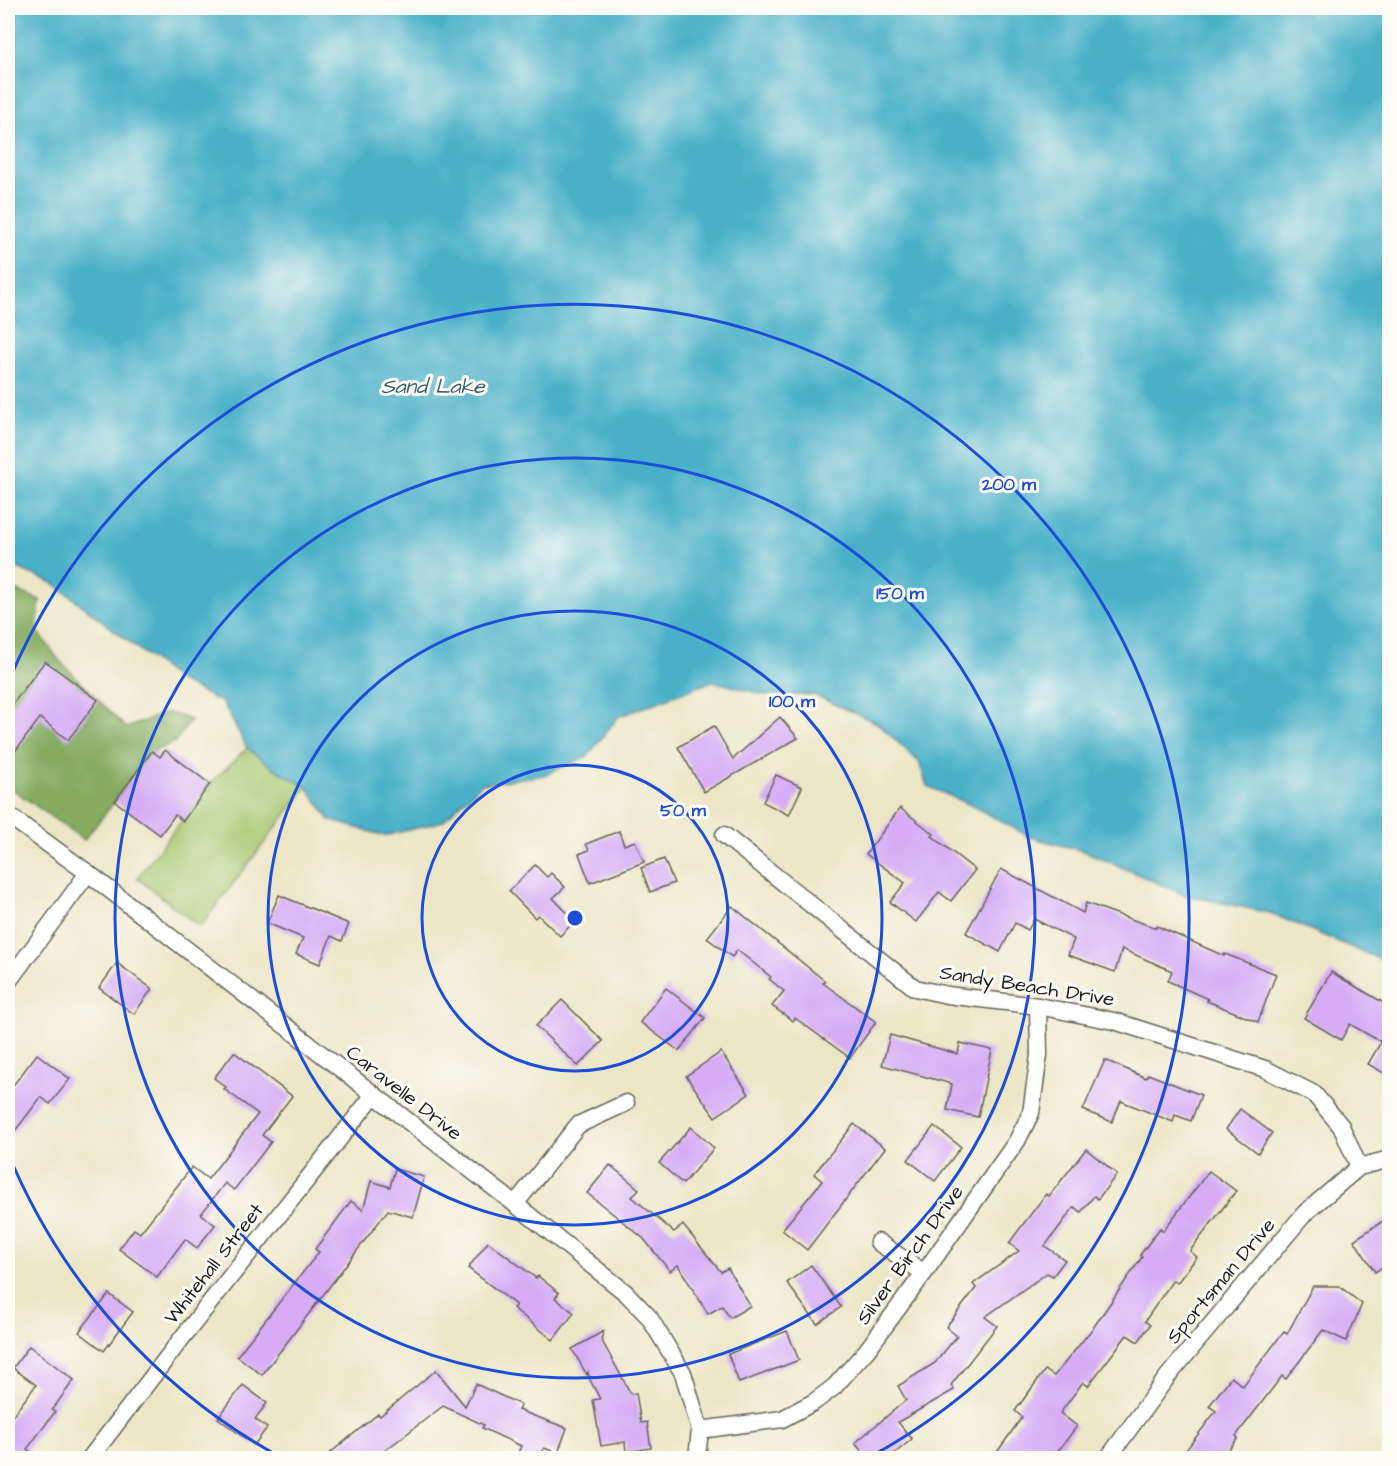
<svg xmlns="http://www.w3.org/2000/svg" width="1397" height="1466" viewBox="0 0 1397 1466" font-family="'Architects Daughter',sans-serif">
	<rect width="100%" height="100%" fill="#fdfcf7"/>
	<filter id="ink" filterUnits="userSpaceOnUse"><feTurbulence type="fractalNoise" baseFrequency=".0167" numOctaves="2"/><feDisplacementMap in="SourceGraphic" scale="12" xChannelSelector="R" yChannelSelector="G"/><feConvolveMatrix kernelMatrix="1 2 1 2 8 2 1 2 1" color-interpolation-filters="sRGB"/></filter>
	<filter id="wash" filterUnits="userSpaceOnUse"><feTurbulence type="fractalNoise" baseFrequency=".008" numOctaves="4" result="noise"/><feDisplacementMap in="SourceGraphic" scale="24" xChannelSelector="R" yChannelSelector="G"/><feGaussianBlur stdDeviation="1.35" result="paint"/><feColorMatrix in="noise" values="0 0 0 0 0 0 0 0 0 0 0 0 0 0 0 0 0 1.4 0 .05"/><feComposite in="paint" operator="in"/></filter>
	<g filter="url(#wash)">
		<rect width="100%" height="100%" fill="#ece6c7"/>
		<path fill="#a6c66e" stroke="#617145" stroke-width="1.5" d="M 247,748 L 275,769 L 307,787 L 200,927 L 137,878 L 210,784 Z"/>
		<path fill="#84ab61" stroke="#50643e" stroke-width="1.5" d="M 8,587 L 40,600 L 37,630 L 59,660 L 126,728 L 167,712 L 191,720 L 175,742 L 156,750 L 84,840 L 8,786 Z"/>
		<path fill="#48b0c7" stroke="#326672" stroke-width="1.5" d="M 8,8 L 1385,8 L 1389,10 L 1389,963 L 1270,913 L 1185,895 L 1087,852 L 1030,837 L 975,807 L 927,786 L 919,762 L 877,723 L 814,695 L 765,695 L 713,681 L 618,717 L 588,756 L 544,775 L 481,784 L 443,821 L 385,836 L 330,820 L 307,787 L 275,769 L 247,748 L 223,703 L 180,681 L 53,583 L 8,564 Z"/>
		<g id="blocks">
			<g fill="#d6adf5">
				<path d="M 45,661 L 98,700 L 68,740 L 40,718 L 8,761 L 8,710 Z"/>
				<path d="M 780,717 L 798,738 L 704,792 L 678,747 L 714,726 L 733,759 Z"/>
				<path d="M 165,750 L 210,784 L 183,821 L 175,815 L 160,835 L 115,801 L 152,751 L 160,757 Z"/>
				<path d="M 776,775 L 802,787 L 789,815 L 763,802 Z"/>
				<path d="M 900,808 L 934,834 L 932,836 L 975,870 L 951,901 L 939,892 L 916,922 L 890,902 L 905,883 L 866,854 Z"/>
				<path d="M 619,831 L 624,845 L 635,841 L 644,862 L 590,883 L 579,854 L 589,850 L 586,844 Z"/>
				<path d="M 664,859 L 674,883 L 650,892 L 641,868 Z"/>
				<path d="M 535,865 L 547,877 L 551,873 L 565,887 L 553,898 L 575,921 L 560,936 L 538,915 L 535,918 L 509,891 Z"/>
				<path d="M 1001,869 L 1083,913 L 1086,903 L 1156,928 L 1157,926 L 1224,956 L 1225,954 L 1276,974 L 1258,1022 L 1207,1001 L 1208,999 L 1168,981 L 1172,971 L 1122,949 L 1115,972 L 1068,955 L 1074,939 L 1034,919 L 1028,930 L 1015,923 L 1000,952 L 966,933 Z"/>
				<path d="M 279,895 L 349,924 L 342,941 L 331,936 L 320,964 L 296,954 L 303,938 L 267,923 Z"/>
				<path d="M 732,906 L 825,981 L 823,983 L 876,1022 L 850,1058 L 795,1018 L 793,1021 L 772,1006 L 784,991 L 769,979 L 771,977 L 737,950 L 732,957 L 707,938 Z"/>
				<path d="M 117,963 L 152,989 L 134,1014 L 99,988 Z"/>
				<path d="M 1331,972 L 1389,1006 L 1389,1076 L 1368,1064 L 1381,1042 L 1350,1024 L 1341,1040 L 1304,1018 Z"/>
				<path d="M 666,988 L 705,1018 L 679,1051 L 640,1022 Z"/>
				<path d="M 562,1000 L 603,1041 L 578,1066 L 536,1026 Z"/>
				<path d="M 890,1035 L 958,1054 L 960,1043 L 992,1050 L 978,1117 L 947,1110 L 952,1084 L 882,1065 Z"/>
				<path d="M 234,1052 L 292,1096 L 262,1135 L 271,1142 L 234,1190 L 225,1183 L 201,1214 L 215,1225 L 197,1248 L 185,1239 L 157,1277 L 119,1249 L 134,1229 L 140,1233 L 192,1167 L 208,1179 L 258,1114 L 224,1089 L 226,1087 L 214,1078 Z"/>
				<path d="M 721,1052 L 749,1094 L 715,1117 L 686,1076 Z"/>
				<path d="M 37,1054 L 70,1079 L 50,1104 L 41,1097 L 8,1140 L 8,1092 Z"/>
				<path d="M 1105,1060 L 1146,1078 L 1148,1074 L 1201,1095 L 1191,1121 L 1175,1115 L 1173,1122 L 1121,1101 L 1112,1122 L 1083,1110 Z"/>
				<path d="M 1240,1109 L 1272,1133 L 1258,1153 L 1226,1129 Z"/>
				<path d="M 854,1124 L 885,1148 L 807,1250 L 782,1230 L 822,1181 L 814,1174 Z"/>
				<path d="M 934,1126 L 961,1147 L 935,1181 L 908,1160 Z"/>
				<path d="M 691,1127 L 714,1148 L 683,1184 L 659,1163 Z"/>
				<path d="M 1086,1149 L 1117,1174 L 1098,1199 L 1094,1196 L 1081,1212 L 1074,1207 L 1045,1246 L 1065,1260 L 1053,1276 L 1047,1273 L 985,1317 L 997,1326 L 951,1385 L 954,1390 L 898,1422 L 912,1439 L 889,1458 L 867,1458 L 855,1443 L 906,1400 L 898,1386 L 935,1363 L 957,1336 L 946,1327 L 976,1288 L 973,1284 L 1019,1251 L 1009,1243 L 1046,1194 L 1049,1196 Z"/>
				<path d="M 610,1165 L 639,1189 L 632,1197 L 674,1232 L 683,1225 L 721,1272 L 728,1268 L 750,1306 L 730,1318 L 722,1306 L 708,1314 L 678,1265 L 670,1271 L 643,1238 L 587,1193 Z"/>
				<path d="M 395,1169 L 424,1177 L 413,1217 L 388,1210 L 262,1375 L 237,1356 L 319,1252 L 315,1249 L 351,1201 L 363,1210 L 371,1181 L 390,1187 Z"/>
				<path d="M 1209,1171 L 1236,1191 L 1190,1251 L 1197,1257 L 1177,1283 L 1173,1280 L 1145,1321 L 1150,1325 L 1138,1342 L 1127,1335 L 1088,1386 L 1083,1382 L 1060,1413 L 1077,1426 L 1062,1446 L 1052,1458 L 993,1458 L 1022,1417 L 1015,1411 L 1045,1370 L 1054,1376 L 1093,1328 L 1142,1257 L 1140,1255 L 1160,1228 L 1163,1231 Z"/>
				<path d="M 1389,1217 L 1389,1263 L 1375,1272 L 1354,1240 Z"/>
				<path d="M 488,1242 L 536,1278 L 538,1276 L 559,1293 L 555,1298 L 574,1313 L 553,1340 L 513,1308 L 516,1305 L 468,1268 Z"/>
				<path d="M 811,1265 L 841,1307 L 817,1324 L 787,1283 Z"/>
				<path d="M 1313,1286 L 1339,1286 L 1362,1304 L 1346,1341 L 1323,1330 L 1286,1379 L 1282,1376 L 1236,1436 L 1238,1438 L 1222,1458 L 1180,1458 L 1216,1411 L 1209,1406 L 1231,1377 L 1243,1386 L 1284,1331 L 1287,1334 Z"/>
				<path d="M 109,1294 L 133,1312 L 104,1351 L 79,1332 Z"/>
				<path d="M 604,1331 L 601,1339 L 631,1394 L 636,1393 L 641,1423 L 647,1422 L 651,1448 L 626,1452 L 625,1442 L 601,1446 L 593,1400 L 600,1399 L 590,1380 L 588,1372 L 587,1375 L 572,1349 Z"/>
				<path d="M 787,1331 L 799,1360 L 739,1383 L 728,1354 Z"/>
				<path d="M 29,1346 L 74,1380 L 52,1410 L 55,1412 L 27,1449 L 39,1458 L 8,1458 L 8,1422 L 36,1385 L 13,1368 Z"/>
				<path d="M 436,1370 L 465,1406 L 476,1384 L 521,1405 L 518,1410 L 567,1428 L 558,1453 L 544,1448 L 540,1458 L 516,1458 L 521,1446 L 482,1428 L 484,1425 L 443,1406 L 375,1458 L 324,1458 L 378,1414 L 380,1416 Z"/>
				<path d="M 243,1385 L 267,1403 L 255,1419 L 267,1428 L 254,1445 L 218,1418 Z"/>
			</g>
		</g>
	</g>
	<g filter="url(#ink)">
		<use href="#blocks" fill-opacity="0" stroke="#656358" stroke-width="1.5"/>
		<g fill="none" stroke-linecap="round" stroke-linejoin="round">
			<g stroke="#656358" stroke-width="19">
				<g id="street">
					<path d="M 8,815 L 88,873 L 515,1204 L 626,1293 L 649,1317 L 683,1373 L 700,1430 L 697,1458"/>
					<path d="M 724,835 L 915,988 L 947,995 L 1038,1006 L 1114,1021 L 1265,1069 L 1314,1094 L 1341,1126 L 1359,1167"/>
					<path d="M 8,982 L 88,873"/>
					<path d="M 515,1204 L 578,1125 L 626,1103"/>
					<path d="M 878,1242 L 924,1273"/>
					<path d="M 700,1430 L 782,1419 L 814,1402 L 834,1387 L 867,1350 L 924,1273 L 1017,1141 L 1031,1113 L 1039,1055 L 1038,1006"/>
					<path d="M 90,1458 L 182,1338 L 373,1096"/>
					<path d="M 1108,1458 L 1168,1376 L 1305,1213 L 1359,1167 L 1390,1159"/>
				</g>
			</g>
			<use href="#street" stroke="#fff" stroke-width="16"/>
		</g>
	</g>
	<g fill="none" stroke="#1d4ed8" stroke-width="3">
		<circle cx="575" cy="918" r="153"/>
		<circle cx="575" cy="918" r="307"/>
		<circle cx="575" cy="918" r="460"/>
		<path d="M282 1458A614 614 0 0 1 8 1153M8 683A614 614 0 1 1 868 1458"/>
	</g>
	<g text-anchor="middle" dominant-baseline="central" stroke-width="6" stroke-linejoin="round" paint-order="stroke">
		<g font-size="20" fill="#1c1c1c" stroke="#fdfcf7">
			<text transform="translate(1027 986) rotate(9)">Sandy Beach Drive</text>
			<text transform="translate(404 1093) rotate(38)">Caravelle Drive</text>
			<text transform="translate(910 1255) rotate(-54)">Silver Birch Drive</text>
			<text transform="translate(214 1264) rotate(-52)">Whitehall Street</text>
			<text transform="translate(1221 1281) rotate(-50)">Sportsman Drive</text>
		</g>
		<g font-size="21" font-style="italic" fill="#305f69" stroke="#fdfcf7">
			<text x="433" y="386">Sand Lake</text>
		</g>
	</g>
	<circle cx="575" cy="918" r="9" fill="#1d4ed8" stroke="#fdfcf7" stroke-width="3"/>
	<g font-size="18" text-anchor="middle" font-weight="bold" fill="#1d4ed8" stroke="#fdfcf7" stroke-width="6" stroke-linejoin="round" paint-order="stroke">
		<text x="1009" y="490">200 m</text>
		<text x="900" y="599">150 m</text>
		<text x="792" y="707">100 m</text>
		<text x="683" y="816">50 m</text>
	</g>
	<rect width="1397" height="1466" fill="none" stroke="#fdfcf7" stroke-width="30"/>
</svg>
